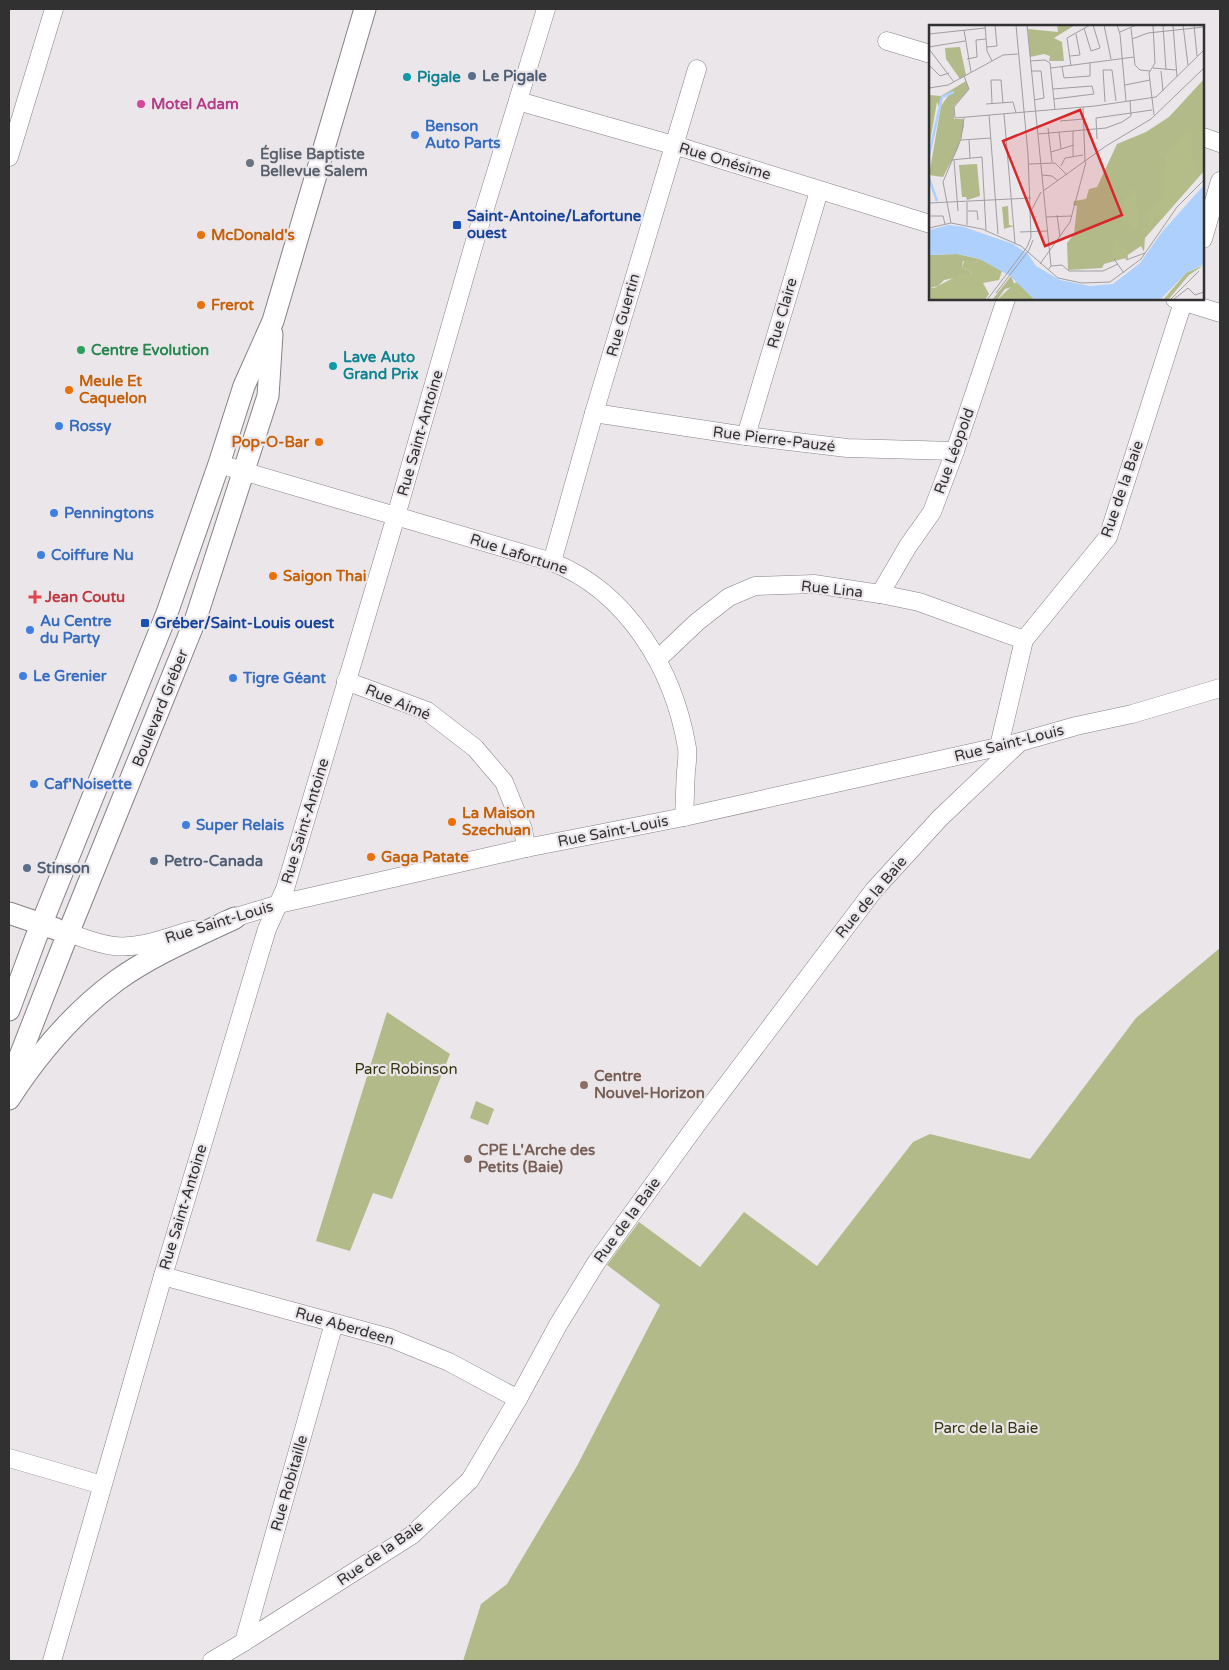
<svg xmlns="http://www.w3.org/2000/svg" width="1229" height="1670" viewBox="0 0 1229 1670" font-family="'Varela Round',sans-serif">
	<rect width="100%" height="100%" fill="#eae6ea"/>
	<g fill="#b3ba8a">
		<path d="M 1220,948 L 1220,1661 L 463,1661 L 481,1604 L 507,1584 L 577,1466 L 660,1305 L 607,1265 L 639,1222 L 700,1267 L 744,1212 L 817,1266 L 913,1142 L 930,1134 L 1030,1159 L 1136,1018 Z"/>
		<path d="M 387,1012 L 450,1054 L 392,1199 L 373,1193 L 350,1251 L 316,1241 Z"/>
		<path d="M 476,1101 L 494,1109 L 488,1125 L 470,1118 Z"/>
	</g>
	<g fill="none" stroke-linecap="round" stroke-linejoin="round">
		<g stroke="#858286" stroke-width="19">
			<g id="minor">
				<path d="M 887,41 L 930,54"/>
				<path d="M 518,101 L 687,149 L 930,224"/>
				<path d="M 1203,137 L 1220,143"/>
				<path d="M 9,157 L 54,9"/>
				<path d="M 1203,239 L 1220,181"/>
				<path d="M 1175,299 L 1220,313"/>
				<path d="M 594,413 L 746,436 L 847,448 L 955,451"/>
				<path d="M 746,436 L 819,191"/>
				<path d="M 219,464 L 552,562 C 628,592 674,670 687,748 C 688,755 687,763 686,771 C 685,786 685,801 684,817"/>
				<path d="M 552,562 L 594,413 L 697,69"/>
				<path d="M 880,594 L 908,546 L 932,512 L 955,451 L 1006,299"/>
				<path d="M 658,659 L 697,622 L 729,597 L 755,586 L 814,584 L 880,594 L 919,602 L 1024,640"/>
				<path d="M 346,681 L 427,711 L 475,748 L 504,782 L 523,829 L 526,848"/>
				<path d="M 999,746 L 1024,640 L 1108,537 L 1184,299"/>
				<path d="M 223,921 L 279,904 L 526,848 L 684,817 L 1020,742 L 1076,726 L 1132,714 L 1220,688"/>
				<path d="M 69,933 C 83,938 98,944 114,946 C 140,949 168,937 193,930"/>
				<path d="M 163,1276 L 390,1338 L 449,1362 L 518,1399"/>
				<path d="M 9,1458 L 102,1485"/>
				<path d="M 244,1642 L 334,1323"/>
				<path d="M 52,1661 L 163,1276 L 267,929 L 285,889 L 396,516 L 474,244 L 546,9"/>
				<path d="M 212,1661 L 244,1642 L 412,1535 L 470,1480 L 518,1399 L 558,1325 L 596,1263 L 700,1120 L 874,890 L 940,818 L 1020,742"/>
			</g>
		</g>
		<g stroke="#858286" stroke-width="23">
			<g id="major">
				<path d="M 9,913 L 56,929"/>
				<path d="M 9,1010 L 35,940 L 167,613 L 219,464 L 244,386 L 273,321 L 365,9"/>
				<path d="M 9,1084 L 63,946 L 196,618 L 268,396 L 272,334"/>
				<path d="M 9,1099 C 38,1054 73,1013 116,981 C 152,955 195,937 235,918"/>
			</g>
		</g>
		<use href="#minor" stroke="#fff" stroke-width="18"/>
		<use href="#major" stroke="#fff" stroke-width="21"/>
	</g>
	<g fill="#5c6f8a" stroke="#eae6ea" stroke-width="2">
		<circle cx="472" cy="76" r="5"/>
		<circle cx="154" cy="861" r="5"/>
		<circle cx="27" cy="868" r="5"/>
	</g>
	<g fill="#0f9aa8" stroke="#eae6ea" stroke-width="2">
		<circle cx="407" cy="77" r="5"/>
		<circle cx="333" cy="366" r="5"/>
	</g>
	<circle fill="#d1479c" stroke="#eae6ea" stroke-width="2" cx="141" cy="104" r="5"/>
	<g fill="#3f7fe0" stroke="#eae6ea" stroke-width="2">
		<circle cx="415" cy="135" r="5"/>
		<circle cx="59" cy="426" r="5"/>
		<circle cx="54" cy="513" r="5"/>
		<circle cx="41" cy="555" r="5"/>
		<circle cx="30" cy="630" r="5"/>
		<circle cx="23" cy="676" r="5"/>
		<circle cx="233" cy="678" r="5"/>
		<circle cx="34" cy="784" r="5"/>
		<circle cx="186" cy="825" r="5"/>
	</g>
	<circle fill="#6b7280" stroke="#eae6ea" stroke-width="2" cx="250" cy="163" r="5"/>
	<g fill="#1a4fb4" stroke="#eae6ea" stroke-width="2">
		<rect x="452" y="220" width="10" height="10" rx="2.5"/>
		<rect x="140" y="618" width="10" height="10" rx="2.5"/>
	</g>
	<g fill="#e8710a" stroke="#eae6ea" stroke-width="2">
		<circle cx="201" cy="235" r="5"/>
		<circle cx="201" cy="305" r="5"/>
		<circle cx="69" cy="390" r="5"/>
		<circle cx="319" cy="442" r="5"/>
		<circle cx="273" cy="576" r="5"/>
		<circle cx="452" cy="822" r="5"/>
		<circle cx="371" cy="857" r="5"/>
	</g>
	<circle fill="#2e9e5b" stroke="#eae6ea" stroke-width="2" cx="81" cy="350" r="5"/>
	<path fill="#e0444e" stroke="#eae6ea" stroke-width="2" d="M32.5 589.5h5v5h5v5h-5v5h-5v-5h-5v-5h5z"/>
	<g fill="#8d6e63" stroke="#eae6ea" stroke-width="2">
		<circle cx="584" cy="1085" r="5"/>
		<circle cx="468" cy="1159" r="5"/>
	</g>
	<g text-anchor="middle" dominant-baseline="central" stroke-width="4.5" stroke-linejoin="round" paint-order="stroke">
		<g font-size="15" font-weight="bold" fill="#4e5e75" stroke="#eae6ea" text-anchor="start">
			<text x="482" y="76">Le Pigale</text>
			<text x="164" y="861">Petro-Canada</text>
			<text x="37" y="868">Stinson</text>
		</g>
		<g font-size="15" font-weight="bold" fill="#0d838f" stroke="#eae6ea" text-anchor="start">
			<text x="417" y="77">Pigale</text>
			<text x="343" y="357">Lave Auto<tspan x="343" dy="17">Grand Prix</tspan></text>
		</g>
		<g font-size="15" font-weight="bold" fill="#b23c85" stroke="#eae6ea" text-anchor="start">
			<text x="151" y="104">Motel Adam</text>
		</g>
		<g font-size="15" font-weight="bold" fill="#366cbe" stroke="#eae6ea" text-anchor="start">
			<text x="425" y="126">Benson<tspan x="425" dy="17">Auto Parts</tspan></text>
			<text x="69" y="426">Rossy</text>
			<text x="64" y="513">Penningtons</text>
			<text x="51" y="555">Coiffure Nu</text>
			<text x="40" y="621">Au Centre<tspan x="40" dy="17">du Party</tspan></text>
			<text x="33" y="676">Le Grenier</text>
			<text x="243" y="678">Tigre Géant</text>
			<text x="44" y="784">Caf'Noisette</text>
			<text x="196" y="825">Super Relais</text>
		</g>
		<g font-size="15" font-weight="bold" fill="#5b616d" stroke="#eae6ea" text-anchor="start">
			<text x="260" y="154">Église Baptiste<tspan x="260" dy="17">Bellevue Salem</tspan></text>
		</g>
		<g font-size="15" fill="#323132" stroke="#eae6ea">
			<text transform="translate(725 161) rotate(17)">Rue Onésime</text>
			<text transform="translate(782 313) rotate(-74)">Rue Claire</text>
			<text transform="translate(623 315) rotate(-74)">Rue Guertin</text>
			<text transform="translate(420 433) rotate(-74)">Rue Saint-Antoine</text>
			<text transform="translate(774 439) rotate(7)">Rue Pierre-Pauzé</text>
			<text transform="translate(954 451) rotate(-70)">Rue Léopold</text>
			<text transform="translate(1122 489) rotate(-71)">Rue de la Baie</text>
			<text transform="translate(519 554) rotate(18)">Rue Lafortune</text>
			<text transform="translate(832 589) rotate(6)">Rue Lina</text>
			<text transform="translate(398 702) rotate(23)">Rue Aimé</text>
			<text transform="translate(160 708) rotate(-68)">Boulevard Gréber</text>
			<text transform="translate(1009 743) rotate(-14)">Rue Saint-Louis</text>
			<text transform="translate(305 821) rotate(-73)">Rue Saint-Antoine</text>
			<text transform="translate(613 831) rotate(-11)">Rue Saint-Louis</text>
			<text transform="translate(871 897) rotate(-50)">Rue de la Baie</text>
			<text transform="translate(219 922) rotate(-17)">Rue Saint-Louis</text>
			<text transform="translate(183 1207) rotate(-73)">Rue Saint-Antoine</text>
			<text transform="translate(627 1220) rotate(-54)">Rue de la Baie</text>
			<text transform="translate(345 1326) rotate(16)">Rue Aberdeen</text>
			<text transform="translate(289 1483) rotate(-74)">Rue Robitaille</text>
			<text transform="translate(380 1553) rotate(-35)">Rue de la Baie</text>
		</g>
		<g font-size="15" font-weight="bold" fill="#164399" stroke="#eae6ea" text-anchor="start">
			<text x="467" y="216">Saint-Antoine/Lafortune<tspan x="467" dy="17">ouest</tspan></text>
			<text x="155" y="623">Gréber/Saint-Louis ouest</text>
		</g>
		<g font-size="15" font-weight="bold" fill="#c56008" stroke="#eae6ea" text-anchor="start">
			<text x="211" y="235">McDonald's</text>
			<text x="211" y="305">Frerot</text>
			<text x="79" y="381">Meule Et<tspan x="79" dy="17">Caquelon</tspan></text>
			<text x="309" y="442" text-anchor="end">Pop-O-Bar</text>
			<text x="283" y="576">Saigon Thai</text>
			<text x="462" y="813">La Maison<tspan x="462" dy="17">Szechuan</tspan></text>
			<text x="381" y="857">Gaga Patate</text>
		</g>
		<g font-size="15" font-weight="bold" fill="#27864d" stroke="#eae6ea" text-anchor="start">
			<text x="91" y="350">Centre Evolution</text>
		</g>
		<g font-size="15" font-weight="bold" fill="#be3a42" stroke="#eae6ea" text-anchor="start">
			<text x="45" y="597">Jean Coutu</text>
		</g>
		<g font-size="15" fill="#32360c" stroke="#eae6ea">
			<text x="406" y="1069">Parc Robinson</text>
			<text x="986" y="1428">Parc de la Baie</text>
		</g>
		<g font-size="15" font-weight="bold" fill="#785e54" stroke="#eae6ea" text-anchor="start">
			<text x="594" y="1076">Centre<tspan x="594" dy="17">Nouvel-Horizon</tspan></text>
			<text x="478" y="1150">CPE L'Arche des<tspan x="478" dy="17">Petits (Baie)</tspan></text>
		</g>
	</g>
	<g transform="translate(929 25)">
		<rect width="275" height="275" fill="#eae6ea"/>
		<path d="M 128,0 L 146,0 L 125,13 L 133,17 L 135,36 L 120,36 L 121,31 L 115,29 L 101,32 L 99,4 L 129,7 ZM 31,22 L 37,50 L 31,54 L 17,34 L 16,23 ZM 275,54 L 275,146 L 216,213 L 215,227 L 212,221 L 193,234 L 175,239 L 173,243 L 139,245 L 138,218 L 145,209 L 148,181 L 144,180 L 145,176 L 157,174 L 160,164 L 168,162 L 188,119 L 217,107 L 240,92 ZM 37,56 L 40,64 L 25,81 L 25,94 L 34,94 L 35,101 L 29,123 L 14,152 L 0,150 L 12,81 L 21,68 L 14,71 L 10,82 L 8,77 L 0,122 L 0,70 L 12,71 ZM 48,139 L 51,171 L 38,175 L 37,172 L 33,172 L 30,140 ZM 79,181 L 80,200 L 85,201 L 75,204 L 73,182 ZM 28,229 L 51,234 L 45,238 L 34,236 L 33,242 L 42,246 L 41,250 L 15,255 L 9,261 L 0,263 L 0,230 ZM 82,251 L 86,261 L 76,264 L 68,275 L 63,275 Z" fill="#b3ba8a"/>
		<path d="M 262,107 L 264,142 L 270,142 L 267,147 L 270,152 L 255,165 L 233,194 L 226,193 L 219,209 L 215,210 L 214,200 L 219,203 L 218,188 L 229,177 L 235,164 L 236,133 L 255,109 ZM 206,165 L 210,196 L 206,192 L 210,202 L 203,205 L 200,195 L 198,202 L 193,196 L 197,171 L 203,171 L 201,166 ZM 189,215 L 190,221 L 198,225 L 199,234 L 184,233 L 182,216 ZM 36,234 L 45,238 L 51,234 L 73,246 L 70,255 L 54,258 L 60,269 L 56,275 L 0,275 L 0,262 L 5,263 L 32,249 L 41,250 L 42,246 L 33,242 ZM 275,240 L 260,250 L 239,275 L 234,275 L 257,248 ZM 87,257 L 90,259 L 106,275 L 68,275 Z" fill="#b4bd87"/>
		<path d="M 275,160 L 275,239 L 257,248 L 231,275 L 106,275 L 81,251 L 51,234 L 28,229 L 0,230 L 0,205 L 20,200 L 35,202 L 84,219 L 99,229 L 107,241 L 131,255 L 161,261 L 184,259 L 211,238 L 233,207 Z" fill="#add0fd"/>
		<path fill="none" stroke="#add0fd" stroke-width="2.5" d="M 0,130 L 13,72 L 25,67M 0,153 L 8,176"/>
		<path fill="none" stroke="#a09ea0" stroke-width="1" d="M 56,0 L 58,26 L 63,36M 98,0 L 122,241 L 119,245M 175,0 L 182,34M 188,0 L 191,9 L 197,76M 224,0 L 226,38 L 220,48 L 225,90M 234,0 L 237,45M 244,0 L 248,52M 254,0 L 259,40M 265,0 L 268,31M 155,3 L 162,26 L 171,23 L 164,0M 202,3 L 206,40 L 211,45 L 221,46M 35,5 L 42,47M 191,7 L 207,0M 0,9 L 56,3M 203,14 L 219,8 L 275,2M 0,22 L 36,16M 58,22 L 68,21 L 66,0M 0,24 L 25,57M 141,31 L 151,30 L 147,9M 38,34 L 48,32 L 47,15 L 57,14M 101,36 L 116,35 L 121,38 L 126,85M 0,40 L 11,51 L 20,48M 142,41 L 138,13 L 161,0M 133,42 L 135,53 L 161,51 L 161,38M 122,43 L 205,32M 224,43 L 247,45M 102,46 L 112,46 L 115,73 L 105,75M 232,46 L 234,66M 35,51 L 40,64 L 25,82 L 26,93 L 166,81 L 227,72 L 275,25M 196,60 L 221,55M 0,63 L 19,60 L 74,30 L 89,29M 124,64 L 163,61 L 165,69 L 125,74M 176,77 L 174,45 L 183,45 L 187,76M 57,79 L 84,77 L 87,88M 63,79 L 62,55 L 72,55 L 74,78M 154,82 L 156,137M 75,89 L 86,218M 60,90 L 69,209M 131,96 L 155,94M 119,103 L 123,137M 130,107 L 132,124M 109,109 L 177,103 L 193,97 L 202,91 L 201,75M 168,114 L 167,93 L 223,85M 32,115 L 62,113M 40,115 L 41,133M 122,127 L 145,120M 144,131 L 144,106M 22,135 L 53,132 L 57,205M 25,135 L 29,186M 100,139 L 126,138 L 138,150M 132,141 L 136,133 L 154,130M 113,150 L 123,151 L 129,156M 114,166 L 177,121 L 222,94 L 275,43M 0,178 L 102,173M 39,186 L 48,186 L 49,195M 102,186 L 112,167M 128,190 L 131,212M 0,191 L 14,191 L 16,199M 117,192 L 142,191M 22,198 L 14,157 L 32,114 L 35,93M 38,200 L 38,177M 0,203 L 22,198 L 53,204 L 92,221 L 129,253 L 153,258 L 181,257 L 212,234 L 248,182 L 275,155M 91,207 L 118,206M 185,234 L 195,248M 197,235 L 216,228M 111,239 L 141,197 L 157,137M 122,241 L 133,240 L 140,246 L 174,246 L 189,239M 67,268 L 100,225 L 104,215M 58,275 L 98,222 L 102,212 L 99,129 L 87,0M 241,275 L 270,246M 244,275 L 259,263 L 266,270 L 275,267"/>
		<path fill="#d62828" fill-opacity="0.15" stroke="#d62828" stroke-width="2.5" d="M 151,85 L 193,190 L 116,221 L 74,116 Z"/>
		<rect width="275" height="275" fill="none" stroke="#323132" stroke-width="2.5"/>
	</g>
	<rect width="1229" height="1670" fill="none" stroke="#323132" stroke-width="20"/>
</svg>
